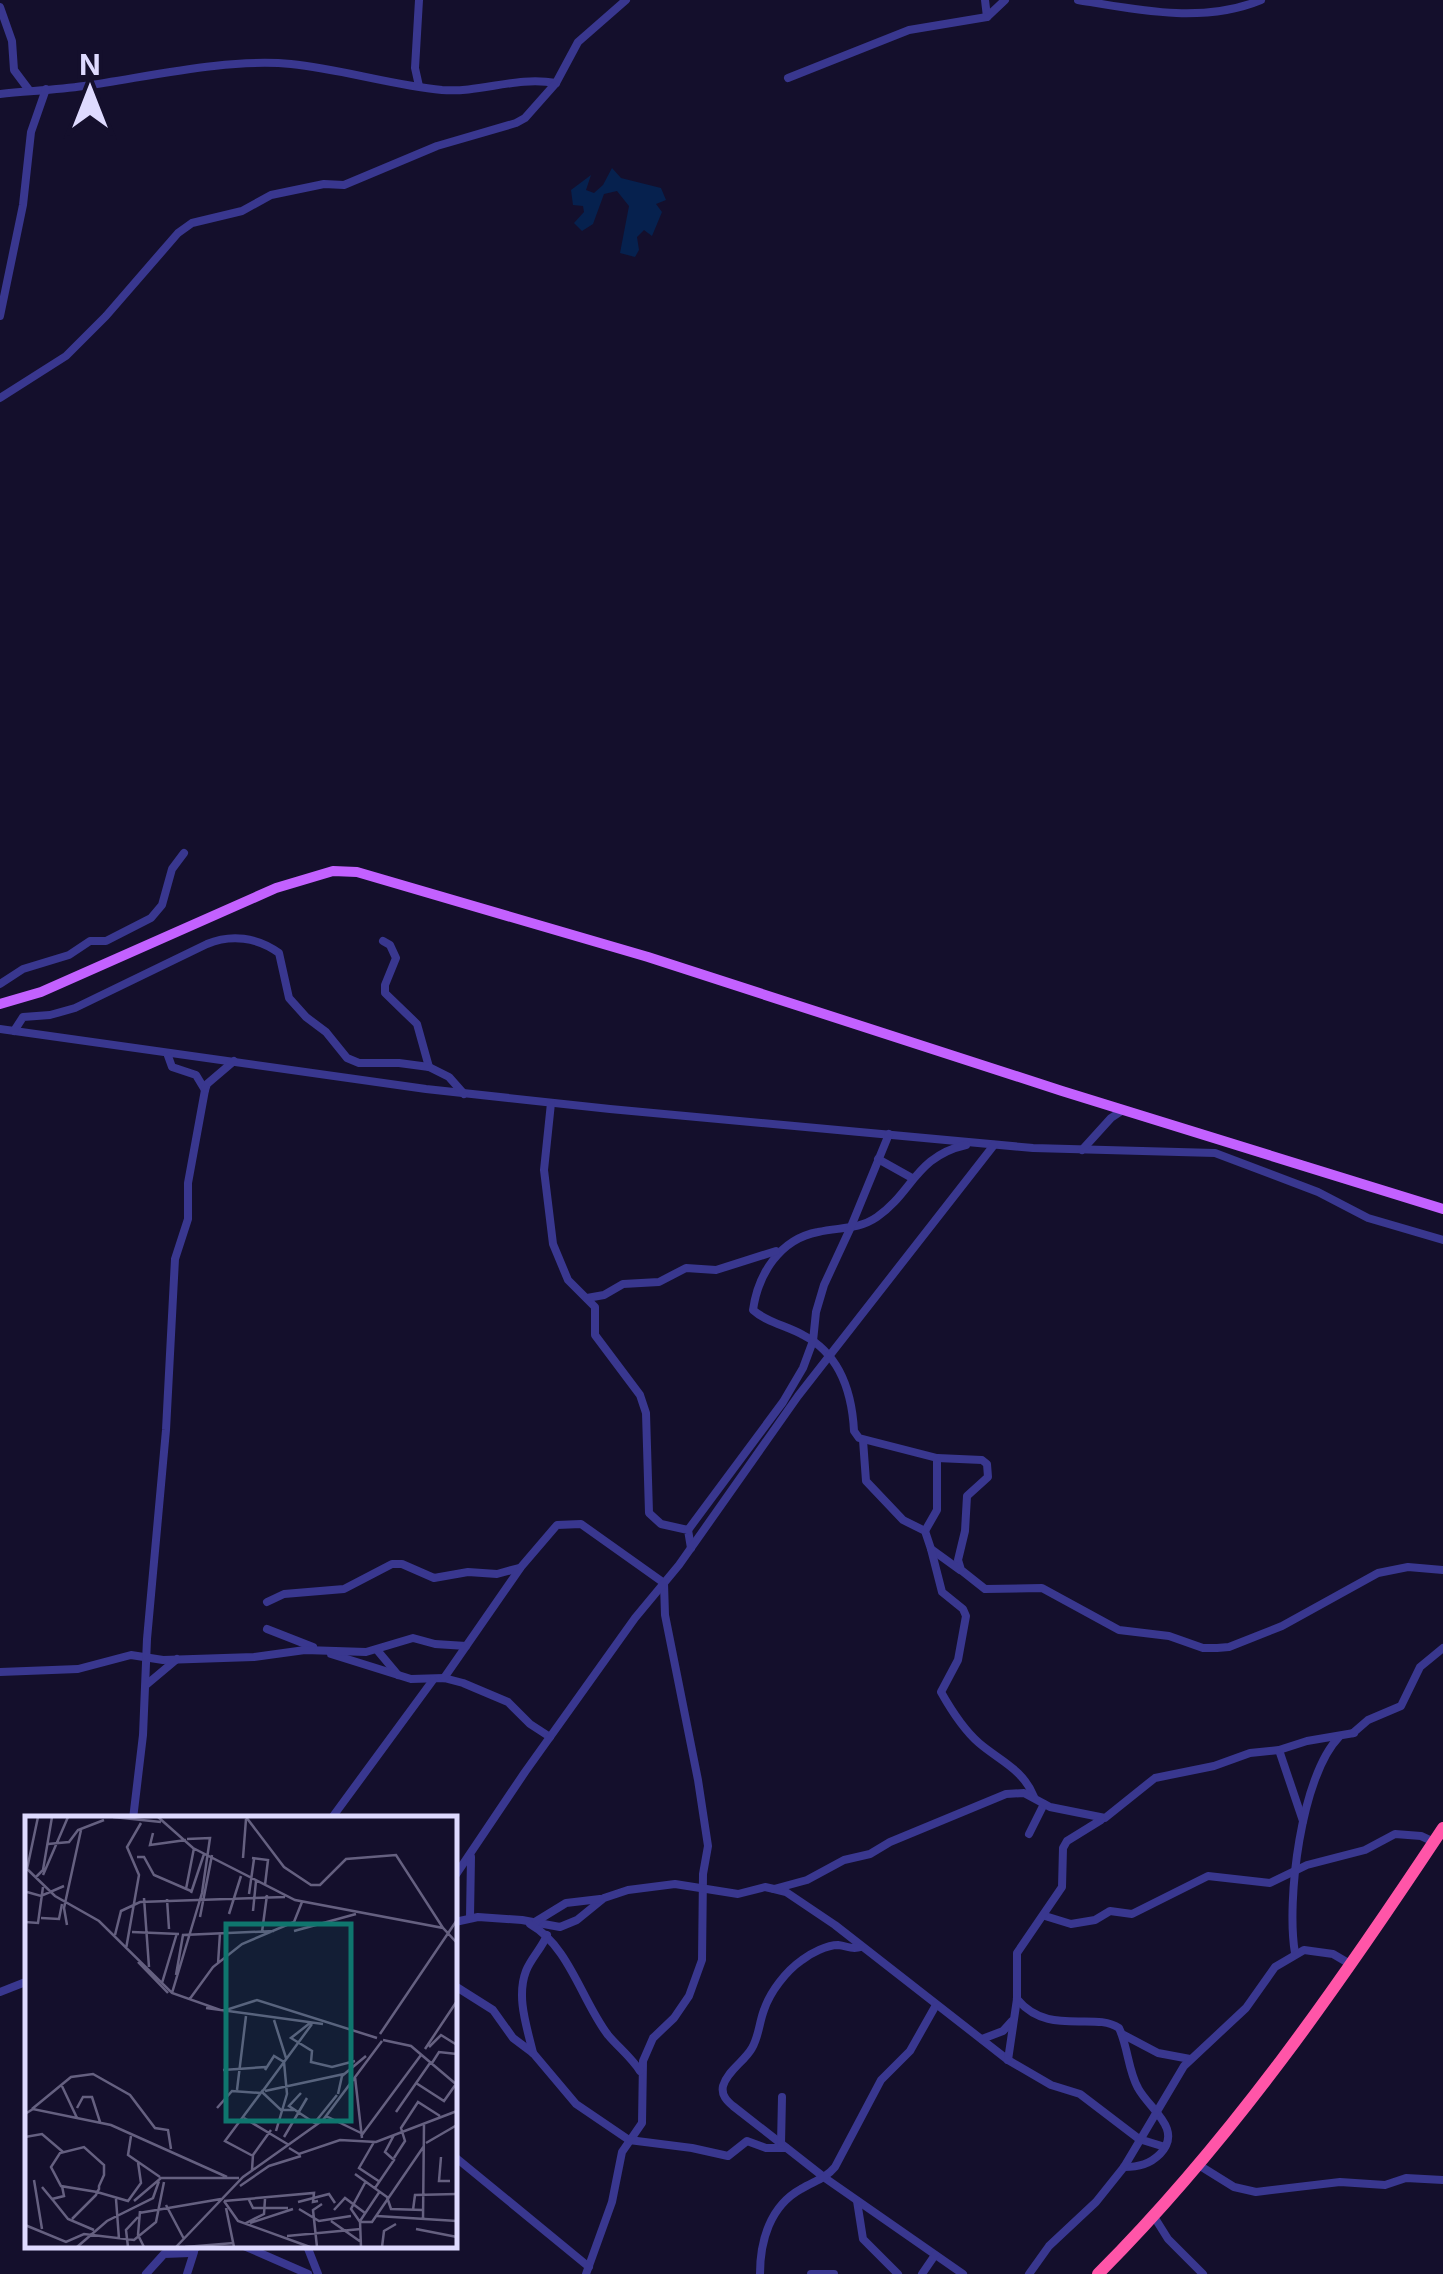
<svg xmlns="http://www.w3.org/2000/svg" width="1443" height="2274" viewBox="0 0 1443 2274" font-family="Inter,sans-serif">
	<rect width="100%" height="100%" fill="#140f2c"/>
	<path fill="#06214e" d="M 612,168 L 621,178 L 661,188 L 666,200 L 656,204 L 662,212 L 652,236 L 644,230 L 637,237 L 639,250 L 635,257 L 620,253 L 629,206 L 617,191 L 604,194 L 593,224 L 582,231 L 574,223 L 584,212 L 583,206 L 573,205 L 571,190 L 591,175 L 586,190 L 594,193 L 603,185 Z"/>
	<g fill="none" stroke-linecap="round" stroke-linejoin="round">
		<g stroke="#39378f" stroke-width="8">
			<path d="M 419,0 L 415,68 L 419,86"/>
			<path d="M 985,0 L 987,17"/>
			<path d="M 1078,0 C 1137,10 1203,24 1261,0"/>
			<path d="M 0,7 L 12,41 L 14,70 L 29,90"/>
			<path d="M 788,78 L 909,30 L 987,17 L 1005,0"/>
			<path d="M 0,94 C 28,91 56,90 84,86 C 148,77 226,58 291,64 C 341,69 391,85 442,90 C 482,93 515,76 556,83"/>
			<path d="M 0,316 L 23,205 L 31,132 L 46,89"/>
			<path d="M 0,398 L 66,356 L 106,316 L 178,233 L 192,223 L 242,211 L 271,195 L 324,184 L 344,185 L 437,146 L 516,123 L 525,118 L 556,83 L 578,42 L 626,0"/>
			<path d="M 383,941 L 390,945 L 396,958 L 385,985 L 385,993 L 417,1024 L 429,1067"/>
			<path d="M 0,984 L 23,969 L 69,955 L 90,941 L 106,941 L 151,918 L 162,905 L 172,869 L 184,853"/>
			<path d="M 0,1029 L 426,1089 L 610,1109 L 1033,1148 L 1215,1153 L 1318,1192 L 1368,1218 L 1443,1240"/>
			<path d="M 14,1031 L 23,1017 L 50,1015 L 75,1008 L 207,944 C 231,934 257,937 279,953 L 289,998 L 306,1017 L 326,1032 L 347,1058 L 359,1063 L 399,1063 L 429,1067 L 449,1077 L 464,1094"/>
			<path d="M 167,1053 L 172,1067 L 196,1075 L 205,1090"/>
			<path d="M 551,1103 L 544,1170 L 553,1244 L 568,1280 L 595,1307 L 595,1335 L 640,1395 L 646,1413 L 649,1513 L 661,1524 L 688,1530 L 691,1548"/>
			<path d="M 966,1145 C 916,1156 912,1193 877,1217 C 858,1230 840,1227 818,1232 C 780,1239 758,1274 753,1310 C 766,1322 787,1326 803,1335 C 840,1354 852,1393 854,1431 L 859,1438 L 937,1458 L 982,1460 L 987,1464 L 988,1477 L 967,1496 L 965,1531 L 958,1560 L 961,1570 L 985,1589 L 1042,1588 L 1119,1630 L 1169,1636 L 1203,1648 L 1217,1648 L 1229,1647 L 1282,1626 L 1378,1573 L 1408,1567 L 1443,1570"/>
			<path d="M 1082,1150 L 1111,1118 L 1123,1110"/>
			<path d="M 878,1159 L 912,1178"/>
			<path d="M 587,1298 L 604,1295 L 623,1284 L 659,1282 L 686,1268 L 716,1270 L 776,1251"/>
			<path d="M 863,1440 L 866,1481 L 903,1520 L 925,1531 L 931,1549 L 960,1570"/>
			<path d="M 688,1530 L 783,1402 L 803,1368 L 813,1341 L 816,1312 L 824,1285 L 850,1229 L 889,1134"/>
			<path d="M 925,1531 L 937,1510 L 937,1458"/>
			<path d="M 931,1549 L 942,1592 L 963,1609 L 966,1616 L 958,1660 L 941,1692 C 950,1708 964,1730 979,1743 C 1000,1761 1023,1769 1034,1797"/>
			<path d="M 267,1602 L 284,1594 L 344,1589 L 392,1564 L 402,1564 L 434,1578 L 468,1572 L 497,1574 L 519,1568"/>
			<path d="M 267,1629 L 313,1647"/>
			<path d="M 377,1650 L 398,1675"/>
			<path d="M 331,1654 L 411,1679 L 444,1678 L 463,1683 L 508,1702 L 530,1724 L 550,1737"/>
			<path d="M 0,1672 L 78,1669 L 131,1655 L 163,1660 L 254,1657 L 305,1650 L 366,1652 L 413,1638 L 435,1644 L 466,1646"/>
			<path d="M 444,1678 L 521,1567 L 557,1525 L 581,1524 L 664,1583 L 665,1615 L 698,1780 L 708,1846 L 703,1874 L 702,1960 L 689,1996 L 674,2018 L 653,2038 L 643,2061 L 642,2123 L 622,2152 L 612,2202 L 586,2274"/>
			<path d="M 146,1685 L 177,1659"/>
			<path d="M 1353,1733 L 1368,1720 L 1401,1706 L 1420,1667 L 1443,1648"/>
			<path d="M 1279,1750 L 1303,1821"/>
			<path d="M 133,1819 L 143,1735 L 147,1639 L 166,1430 L 175,1259 L 188,1219 L 188,1183 L 205,1090 L 207,1084 L 234,1061"/>
			<path d="M 331,1819 L 433,1680"/>
			<path d="M 1029,1834 L 1044,1804"/>
			<path d="M 455,1876 L 525,1772 L 635,1618 L 679,1565 L 798,1396 L 994,1145"/>
			<path d="M 774,1889 L 786,1892 L 835,1925 L 1008,2060 L 1051,2085 L 1080,2094 L 1139,2139 L 1165,2147"/>
			<path d="M 1045,1916 L 1071,1924 L 1095,1920 L 1110,1911 L 1132,1914 L 1208,1876 L 1270,1883 L 1307,1865 L 1365,1850 L 1395,1834 L 1421,1836 L 1434,1842"/>
			<path d="M 470,1917 L 471,1857"/>
			<path d="M 455,1922 L 478,1917 L 522,1920 L 560,1927 L 577,1920 L 604,1898 L 628,1890 L 675,1884 L 738,1894 L 765,1887 L 774,1889 L 807,1880 L 844,1860 L 870,1854 L 890,1842 L 1006,1794 L 1024,1793 L 1050,1807 L 1105,1818 L 1155,1778 L 1214,1766 L 1250,1753 L 1279,1750 L 1307,1741 L 1354,1733"/>
			<path d="M 535,1922 L 566,1903 L 600,1899"/>
			<path d="M 530,1924 C 569,1946 582,2001 608,2035 C 618,2047 631,2057 640,2071"/>
			<path d="M 861,1947 C 851,1950 848,1946 838,1945 C 827,1945 811,1953 802,1960 C 786,1971 770,1992 764,2010 C 759,2023 759,2036 752,2048 C 745,2061 727,2071 723,2086 C 721,2095 727,2101 733,2106 L 825,2178 L 963,2274"/>
			<path d="M 1295,1953 C 1286,1901 1301,1776 1339,1737"/>
			<path d="M 455,1986 L 493,2010 L 513,2038 L 533,2053 L 576,2104 L 629,2140 L 692,2148 L 728,2156 L 747,2141 L 766,2148 L 786,2148"/>
			<path d="M 0,1992 L 28,1981"/>
			<path d="M 1017,1999 C 1048,2037 1095,2011 1119,2028 C 1128,2047 1128,2070 1138,2088 C 1149,2109 1184,2129 1160,2154 C 1150,2164 1139,2167 1124,2167"/>
			<path d="M 1122,2034 L 1158,2053 L 1190,2059"/>
			<path d="M 982,2039 L 1003,2031 L 1012,2021"/>
			<path d="M 533,2053 C 527,2027 516,1997 526,1971 C 531,1958 542,1948 547,1935"/>
			<path d="M 1008,2060 L 1017,1999 L 1017,1953 L 1062,1887 L 1063,1848 L 1067,1841 L 1101,1820"/>
			<path d="M 781,2144 L 782,2097"/>
			<path d="M 455,2157 L 589,2267"/>
			<path d="M 1197,2164 L 1234,2187 L 1256,2192 L 1340,2182 L 1385,2185 L 1406,2178 L 1443,2180"/>
			<path d="M 857,2201 L 863,2239 L 898,2274"/>
			<path d="M 1153,2215 L 1168,2239 L 1203,2274"/>
			<path d="M 244,2246 L 308,2274"/>
			<path d="M 307,2246 L 318,2274"/>
			<path d="M 146,2274 L 164,2254 L 190,2253 L 198,2246"/>
			<path d="M 187,2274 L 194,2252"/>
			<path d="M 760,2274 C 760,2241 770,2206 801,2189 C 814,2181 825,2179 835,2167 L 881,2080 L 910,2051 L 936,2005"/>
			<path d="M 811,2274 L 834,2274"/>
			<path d="M 922,2274 L 935,2255"/>
			<path d="M 1029,2274 L 1049,2246 L 1096,2202 L 1124,2167 L 1184,2066 L 1246,2008 L 1275,1967 L 1304,1950 L 1333,1954 L 1350,1964"/>
		</g>
		<path stroke="#c361ff" stroke-width="10" d="M 0,1004 L 41,992 L 276,888 L 333,871 L 357,872 L 648,957 L 1062,1091 L 1443,1209"/>
		<path stroke="#ff55a8" stroke-width="12" d="M 1098,2274 C 1231,2141 1339,1985 1443,1828"/>
	</g>
	<g transform="translate(25 1816)">
		<rect width="432" height="432" fill="#140f2c"/>
		<path fill="none" stroke="#656080" stroke-width="2.5" d="M 88,1 L 136,6M 133,1 L 168,32 L 270,84 L 418,112 L 432,127M 221,1 L 259,51 L 286,69 L 295,69 L 321,43 L 371,39 L 418,112M 128,17 L 125,29 L 161,24M 23,28 L 44,26 L 53,14 L 79,4M 112,41 L 119,41 L 129,59 L 166,75M 218,42 L 221,3M 227,42 L 243,44 L 240,69M 0,51 L 30,80 L 74,105 L 147,177 L 198,195 L 232,184 L 352,222M 2,53 L 13,1M 18,59 L 43,1M 11,61 L 18,54 L 27,1M 161,73 L 169,32M 2,76 L 16,80 L 39,70M 166,77 L 179,38M 224,78 L 229,43M 119,82 L 124,151M 142,83 L 144,113M 228,95 L 231,65M 204,98 L 216,60M 175,101 L 187,39M 16,102 L 34,103 L 37,88M 0,106 L 13,107 L 18,71M 42,109 L 39,92 L 56,14M 269,115 L 331,98M 107,116 L 154,118M 237,116 L 242,79M 90,119 L 96,95 L 115,86 L 260,81M 101,133 L 114,59 L 102,31 L 116,7M 113,146 L 143,177M 193,148 L 195,117M 151,159 L 158,119 L 249,115M 137,167 L 152,117M 147,177 L 177,77 L 185,22 L 162,23M 164,184 L 188,151 L 217,128 L 269,106 L 277,86M 181,192 L 298,208M 249,204 L 261,242M 285,207 L 266,222 L 287,235 L 286,246 L 307,251 L 330,245M 355,218 L 432,104M 358,224 L 386,230 L 432,269M 404,231 L 416,219 L 432,229M 400,233 L 432,185M 407,247 L 414,236 L 432,238M 198,254 L 241,251M 240,254 L 249,240 L 259,246 L 262,278 L 251,315M 330,261 L 337,322M 391,267 L 419,285 L 431,268M 36,268 L 52,302M 212,274 L 221,200M 240,275 L 319,258M 237,276 L 287,208M 237,276 L 256,294 L 269,294M 276,277 L 264,290 L 291,308M 313,278 L 317,260 L 341,240M 52,292 L 58,281 L 67,281 L 75,306M 192,292 L 207,275 L 236,277M 7,293 L 46,261 L 68,258 L 105,279 L 130,312 L 143,314 L 146,333M 371,296 L 405,247M 0,298 L 8,293 L 86,309 L 202,361M 301,300 L 336,317M 219,302 L 264,329M 291,305 L 312,279M 106,320 L 103,339 L 135,361M 336,320 L 396,239M 0,321 L 17,318 L 38,336M 259,321 L 282,282M 349,326 L 334,352 L 355,366M 401,327 L 432,309M 264,332 L 274,338 L 315,324 L 351,326 L 432,295M 228,340 L 200,325 L 238,274M 416,341 L 414,365 L 425,365M 369,342 L 380,325 L 376,312 L 393,286 L 415,300M 227,354 L 228,339 L 246,314M 330,358 L 362,381 L 366,393 L 398,394M 9,364 L 17,413M 341,365 L 326,393 L 335,406 L 347,406 L 399,330M 215,370 L 244,350 L 276,340M 17,371 L 27,383 L 39,380 L 37,370M 350,372 L 369,344 L 360,336 L 369,319M 27,383 L 43,403 L 69,414M 91,383 L 94,423M 224,384 L 228,392 L 263,392M 109,385 L 136,362 L 214,362M 199,385 L 289,377 L 288,386 L 293,385M 199,385 L 213,405 L 285,431M 273,386 L 304,378 L 310,387M 141,389 L 159,423M 201,392 L 209,431M 274,393 L 294,405 L 326,400M 309,394 L 320,382 L 340,397M 388,394 L 390,379 L 432,378M 115,395 L 113,419 L 119,431M 114,397 L 196,383M 352,400 L 432,405M 47,403 L 71,379 L 72,376 L 74,373 L 74,370 L 79,359 L 79,349 L 59,331 L 35,337 L 26,351 L 36,370 L 72,376 L 103,385 L 116,367 L 113,346M 398,404 L 399,307M 306,405 L 336,426M 225,407 L 268,393M 219,408 L 239,398 L 240,383M 0,409 L 41,426 L 59,418 L 109,424 L 131,406 L 139,366M 391,413 L 432,421M 262,420 L 336,413M 52,431 L 82,405 L 128,382 L 134,365M 103,431 L 101,414 L 113,401M 151,431 L 218,361 L 298,304 L 357,225M 160,431 L 209,427M 292,431 L 288,394 L 297,388M 336,431 L 335,405 L 355,375M 357,431 L 359,415 L 371,408"/>
		<path fill="#0f766e" fill-opacity="0.15" stroke="#0f766e" stroke-width="5" d="M 201,108 L 326,108 L 326,305 L 201,305 Z"/>
		<rect width="432" height="432" fill="none" stroke="#dedaff" stroke-width="5"/>
	</g>
	<g transform="translate(90 90)" stroke="#140f2c" stroke-width="8" paint-order="stroke">
	<path d="M0-8L18 38L0 25L-18 38Z" fill="#dedaff"/>
	<text y="-15" font-size="28" font-weight="bold" text-anchor="middle" fill="#dedaff">N</text>
	</g>
</svg>
